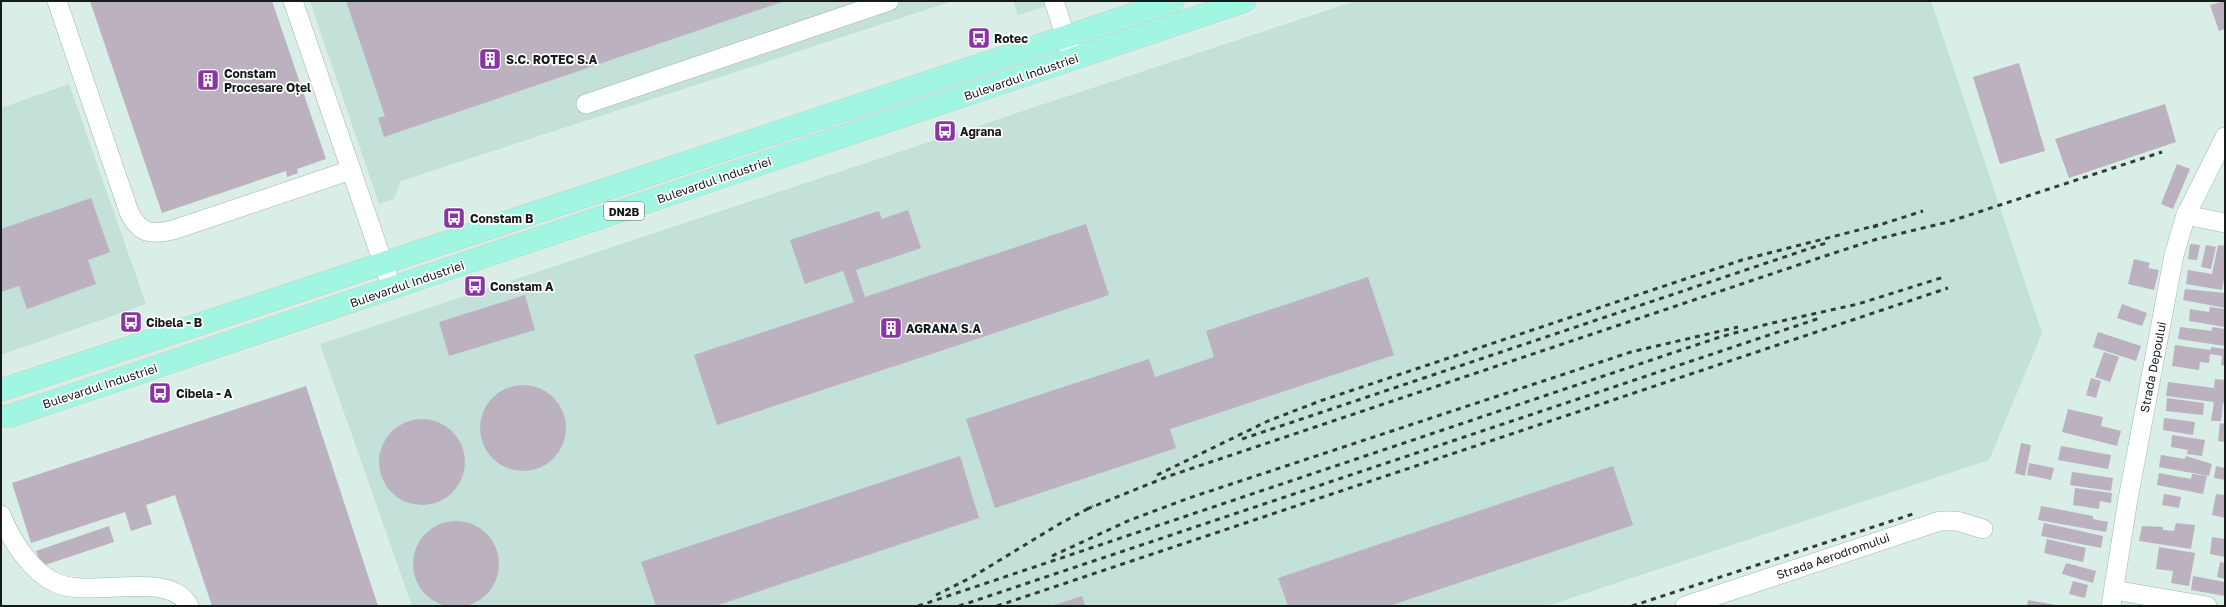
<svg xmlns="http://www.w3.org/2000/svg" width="2226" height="607" viewBox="0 0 2226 607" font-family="'Golos Text',sans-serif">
	<rect width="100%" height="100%" fill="#d8eee7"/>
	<g fill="#c3e1d8">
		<path d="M 310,1 L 953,1 L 401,181 L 394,199 L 379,204 Z"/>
		<path d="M 1013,1 L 1046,1 L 1047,6 L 1018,15 Z"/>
		<path d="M 1355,1 L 1931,1 L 2042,333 L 1989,460 L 1547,606 L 412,606 L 320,344 Z"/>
		<path d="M 69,84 L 146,304 L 1,355 L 1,108 Z"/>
	</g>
	<g fill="#bcb1bf">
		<path d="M 90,1 L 272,1 L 326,159 L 297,169 L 298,173 L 287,177 L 286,171 L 162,213 Z"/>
		<path d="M 346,1 L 785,1 L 384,137 L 378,118 L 385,116 Z"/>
		<path d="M 2225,1 L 2225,29 L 2219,31 L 2210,5 Z"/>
		<path d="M 2019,63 L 2045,151 L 2000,164 L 1973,77 Z"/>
		<path d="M 2165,104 L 2176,142 L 2069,178 L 2055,139 Z"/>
		<path d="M 2177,164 L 2190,169 L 2173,209 L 2161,204 Z"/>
		<path d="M 91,198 L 110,252 L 88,260 L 96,284 L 27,309 L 19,286 L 1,292 L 1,229 Z"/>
		<path d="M 908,210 L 921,248 L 856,270 L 865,297 L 1086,224 L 1109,295 L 717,425 L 694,355 L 854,302 L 843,271 L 805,284 L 790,240 L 879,211 L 882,219 Z"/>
		<path d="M 2190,244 L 2200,245 L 2197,260 L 2188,259 Z"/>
		<path d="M 2206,245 L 2216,247 L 2211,269 L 2201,267 Z"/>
		<path d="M 2218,245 L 2225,246 L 2225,274 L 2222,290 L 2186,284 L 2188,270 L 2212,274 Z"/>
		<path d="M 2134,259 L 2150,263 L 2148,268 L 2159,270 L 2154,290 L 2128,284 Z"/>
		<path d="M 1368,277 L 1394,355 L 1170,429 L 1176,448 L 995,508 L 966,419 L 1149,359 L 1155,377 L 1214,357 L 1206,331 Z"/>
		<path d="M 2185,289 L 2225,293 L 2225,308 L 2183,300 Z"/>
		<path d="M 525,295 L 535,330 L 449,356 L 439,322 Z"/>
		<path d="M 2122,304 L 2147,313 L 2142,326 L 2117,318 Z"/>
		<path d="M 2210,307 L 2225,309 L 2225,327 L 2189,321 L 2190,309 L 2209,312 Z"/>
		<path d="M 2180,327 L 2212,331 L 2212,327 L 2225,329 L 2225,346 L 2178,339 Z"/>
		<path d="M 2098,332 L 2141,346 L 2136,361 L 2093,347 Z"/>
		<path d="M 2175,345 L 2211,350 L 2211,347 L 2225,349 L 2225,366 L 2221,365 L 2222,356 L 2210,354 L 2209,363 L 2200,362 L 2199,370 L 2172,366 Z"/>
		<path d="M 2104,352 L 2119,357 L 2110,382 L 2095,377 Z"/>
		<path d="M 2091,378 L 2101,381 L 2096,398 L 2086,395 Z"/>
		<path d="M 2215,379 L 2225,380 L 2225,403 L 2223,403 L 2221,421 L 2211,421 L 2214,402 L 2166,396 L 2168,382 L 2214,388 Z"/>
		<circle cx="523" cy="428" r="43"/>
		<path d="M 306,386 L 378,606 L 212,606 L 175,495 L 146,505 L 152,524 L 131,531 L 125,512 L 31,543 L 12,483 Z"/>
		<path d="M 2167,398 L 2204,403 L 2203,415 L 2166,411 Z"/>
		<path d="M 2068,409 L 2103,417 L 2101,426 L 2121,431 L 2117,446 L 2062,432 Z"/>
		<path d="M 2164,418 L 2195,422 L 2193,435 L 2163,430 Z"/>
		<circle cx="422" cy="462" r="43"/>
		<path d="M 2220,423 L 2225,424 L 2225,442 L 2218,441 Z"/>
		<path d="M 2172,435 L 2205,440 L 2202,456 L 2187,454 L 2188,450 L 2171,447 Z"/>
		<path d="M 2021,443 L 2031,445 L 2025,476 L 2015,473 Z"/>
		<path d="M 2061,446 L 2111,455 L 2108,469 L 2058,460 Z"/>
		<path d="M 2161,455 L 2185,459 L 2186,456 L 2212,464 L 2209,476 L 2159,467 Z"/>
		<path d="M 960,456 L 979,518 L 715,606 L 656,606 L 641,562 Z"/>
		<path d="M 2029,463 L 2054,468 L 2051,480 L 2027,475 Z"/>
		<path d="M 1613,466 L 1633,525 L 1389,606 L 1288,606 L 1278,578 Z"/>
		<path d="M 2216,466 L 2225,468 L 2225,480 L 2214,478 Z"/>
		<path d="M 2072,472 L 2113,478 L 2111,491 L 2070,485 Z"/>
		<path d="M 2159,473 L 2191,479 L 2192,474 L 2207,476 L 2203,494 L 2157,485 Z"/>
		<path d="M 2075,488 L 2112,493 L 2111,503 L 2100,501 L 2099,509 L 2073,505 Z"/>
		<path d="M 2164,494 L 2181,497 L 2179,508 L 2162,505 Z"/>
		<path d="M 2216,494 L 2225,495 L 2225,518 L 2212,515 Z"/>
		<path d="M 2041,506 L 2093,516 L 2093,519 L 2108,522 L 2106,532 L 2038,520 Z"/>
		<circle cx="456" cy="564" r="43"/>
		<path d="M 2044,523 L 2103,536 L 2101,548 L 2041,536 Z"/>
		<path d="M 2176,523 L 2195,525 L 2191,549 L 2139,541 L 2142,526 L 2163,527 L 2163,530 L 2174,531 Z"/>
		<path d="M 109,526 L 114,542 L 42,566 L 36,551 Z"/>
		<path d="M 2212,537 L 2225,539 L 2225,557 L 2210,554 Z"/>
		<path d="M 2047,539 L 2086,548 L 2083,562 L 2044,553 Z"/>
		<path d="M 2159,547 L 2195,553 L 2189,586 L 2171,583 L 2173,571 L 2156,569 Z"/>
		<path d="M 2220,562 L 2225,563 L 2225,579 L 2217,577 Z"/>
		<path d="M 2066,563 L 2096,571 L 2093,583 L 2062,574 Z"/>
		<path d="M 2193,576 L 2225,582 L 2225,596 L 2191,590 Z"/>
		<path d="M 2073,581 L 2088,585 L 2085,598 L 2069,594 Z"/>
		<path d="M 1082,596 L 1085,606 L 1051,606 Z"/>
		<path d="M 2028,600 L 2056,605 L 2056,606 L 2027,606 Z"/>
	</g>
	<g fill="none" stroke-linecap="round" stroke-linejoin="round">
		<g stroke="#a0b4ae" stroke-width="20">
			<g id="minor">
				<path d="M 57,1 L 129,212 C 140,234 150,235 173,230 L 351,170"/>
				<path d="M 293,1 L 392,289"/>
				<path d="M 1054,1 L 1073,59"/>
				<path d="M 586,104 L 889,1"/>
				<path d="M 2186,215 L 2225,223"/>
				<path d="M 1,515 C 11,540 30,571 56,583 C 91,599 171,569 189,606"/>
				<path d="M 2114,590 L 2207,606"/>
				<path d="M 1685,606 L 1940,521 L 1957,521 L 1983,529"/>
				<path d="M 2111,606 L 2128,499 L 2174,255 L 2186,215 L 2225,137"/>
			</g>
		</g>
		<g stroke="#cbcdcc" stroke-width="23">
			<g id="major">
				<path d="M 1,390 L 1173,1"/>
				<path d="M 1,416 L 10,416 L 1245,1"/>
			</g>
		</g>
		<use href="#minor" stroke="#fff" stroke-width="19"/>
		<use href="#major" stroke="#a1f6e2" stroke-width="22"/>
		<g stroke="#323c39" stroke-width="3" stroke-dasharray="5 5" stroke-linecap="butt">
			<path d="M 1873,227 L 1923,211"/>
			<path d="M 1242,439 L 1826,243"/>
			<path d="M 1157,475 L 1268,421 L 1320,401 L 1742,260 L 1878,225"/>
			<path d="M 1087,509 L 1169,476 L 1825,256 L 1877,239 L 1948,222 L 2162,152"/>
			<path d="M 1052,556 L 1130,520 L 1189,498 L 1631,352 L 1738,327"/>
			<path d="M 936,595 L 972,577 L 1061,523 L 1093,506"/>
			<path d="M 918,606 L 1720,337 L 1768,324 L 1858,304 L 1944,277"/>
			<path d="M 959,606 L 1820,318"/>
			<path d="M 997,606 L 1948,288"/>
			<path d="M 1632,606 L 1916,513"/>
		</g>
	</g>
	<defs>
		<g id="bus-square" transform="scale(1.15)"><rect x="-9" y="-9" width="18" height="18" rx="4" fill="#8a35a3" stroke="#fff"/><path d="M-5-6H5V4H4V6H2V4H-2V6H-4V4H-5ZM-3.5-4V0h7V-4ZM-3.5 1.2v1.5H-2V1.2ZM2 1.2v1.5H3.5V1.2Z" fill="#fff"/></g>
		<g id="building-square" transform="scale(1.15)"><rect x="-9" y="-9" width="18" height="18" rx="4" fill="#8a35a3" stroke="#fff"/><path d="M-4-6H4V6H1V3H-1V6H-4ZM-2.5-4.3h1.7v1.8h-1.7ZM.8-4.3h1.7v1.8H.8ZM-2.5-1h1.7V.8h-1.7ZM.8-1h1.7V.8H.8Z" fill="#fff"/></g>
	</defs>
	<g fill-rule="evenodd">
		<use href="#bus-square" x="979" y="38"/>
		<use href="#building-square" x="490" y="59"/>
		<use href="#building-square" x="208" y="80"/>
		<use href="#bus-square" x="945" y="131"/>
		<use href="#bus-square" x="454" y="218"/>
		<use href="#bus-square" x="475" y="286"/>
		<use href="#bus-square" x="131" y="322"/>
		<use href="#building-square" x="891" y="328"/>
		<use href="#bus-square" x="160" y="393"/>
	</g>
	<g text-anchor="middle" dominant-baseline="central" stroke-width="3.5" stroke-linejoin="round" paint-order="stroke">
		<rect fill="#fff" stroke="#5a5f5e" stroke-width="1" x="604" y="202" width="40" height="18" rx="3"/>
		<g font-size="11" font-weight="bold" fill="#141b19">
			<text x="624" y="211">DN2B</text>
		</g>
		<g font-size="12" font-weight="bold" fill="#141b19" stroke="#fff" text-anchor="start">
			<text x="994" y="38">Rotec</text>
			<text x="506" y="59">S.C. ROTEC S.A</text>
			<text x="224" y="73">Constam<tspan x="224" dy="14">Procesare Oțel</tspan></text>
			<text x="960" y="131">Agrana</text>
			<text x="470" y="218">Constam B</text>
			<text x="490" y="286">Constam A</text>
			<text x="146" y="322">Cibela - B</text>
			<text x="906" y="328">AGRANA S.A</text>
			<text x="176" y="393">Cibela - A</text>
		</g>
		<g font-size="12" fill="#141b19" stroke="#fff">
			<text transform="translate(1021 77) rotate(-19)">Bulevardul Industriei</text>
			<text transform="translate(714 180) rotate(-19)">Bulevardul Industriei</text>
			<text transform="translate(407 284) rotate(-19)">Bulevardul Industriei</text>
			<text transform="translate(2153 367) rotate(-79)">Strada Depoului</text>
			<text transform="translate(100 386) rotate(-18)">Bulevardul Industriei</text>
			<text transform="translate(1833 556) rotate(-19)">Strada Aerodromului</text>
		</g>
	</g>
	<rect width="2226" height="607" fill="none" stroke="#141b19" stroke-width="4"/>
</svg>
